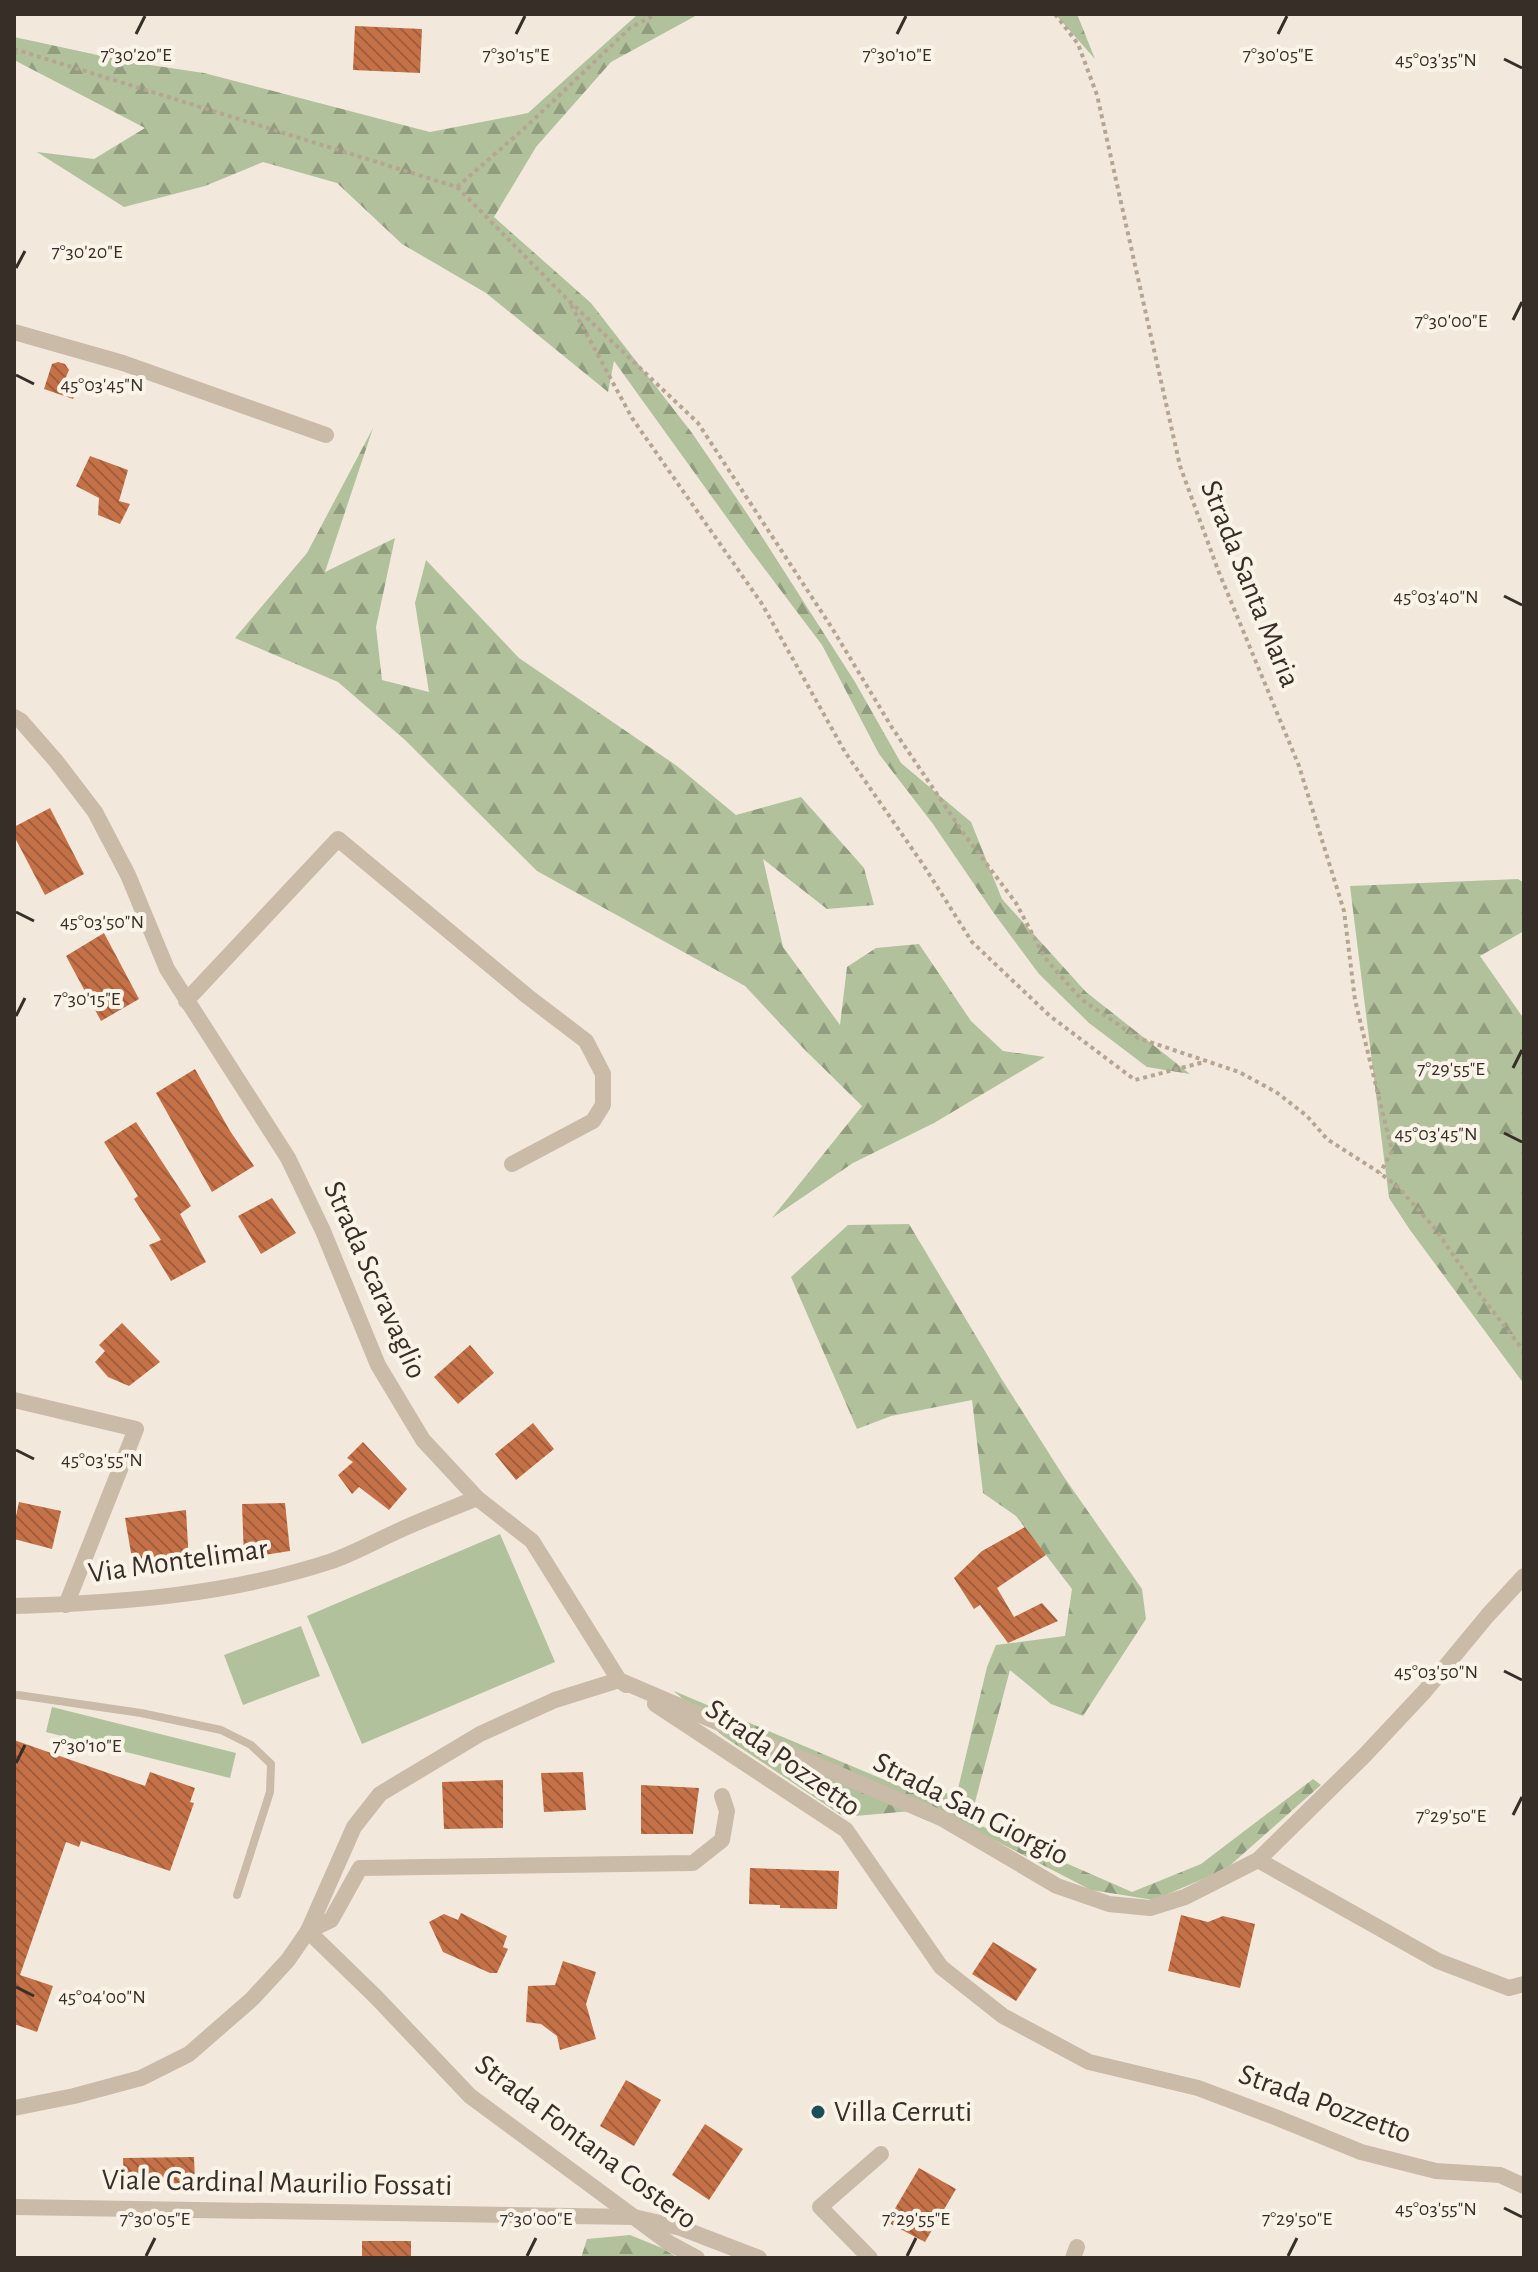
<svg xmlns="http://www.w3.org/2000/svg" width="1538" height="2272" viewBox="0 0 1538 2272" font-family="'Alegreya Sans',sans-serif">
	<defs>
		<pattern id="forest-firs" width="22" height="20" patternUnits="userSpaceOnUse" patternTransform="scale(2)"><rect width="22" height="20" fill="#b1c19c"/><path d="M5 1l3.5 6h-7zM16 11l3.5 6h-7z" fill="#919d7f"/></pattern>
		<pattern id="building-back-hatch" width="6" height="6" patternUnits="userSpaceOnUse" patternTransform="scale(2)"><rect width="6" height="6" fill="#c57147"/><path d="M-1 5l2 2M0 0l6 6M5-1l2 2" fill="none" stroke="#a15d3b"/></pattern>
	</defs>
	<rect width="100%" height="100%" fill="#f2e9dc"/>
	<g fill="url(#forest-firs)">
		<path d="M 638,14 L 699,14 L 611,62 L 536,147 L 494,217 L 591,303 L 692,433 L 748,515 L 855,682 L 901,763 L 971,822 L 1002,899 L 1086,992 L 1190,1074 L 1147,1067 L 1089,1023 L 1039,974 L 993,912 L 933,824 L 879,754 L 822,645 L 748,547 L 614,361 L 608,392 L 486,293 L 402,244 L 337,183 L 263,162 L 205,186 L 124,207 L 37,152 L 94,159 L 145,128 L 14,60 L 14,37 L 130,62 L 204,73 L 430,132 L 528,113 Z"/>
		<path d="M 1055,14 L 1077,14 L 1095,59 Z"/>
		<path d="M 373,428 L 325,572 L 395,538 L 376,627 L 382,680 L 429,692 L 415,603 L 426,560 L 519,658 L 677,766 L 736,815 L 801,797 L 864,868 L 874,905 L 827,909 L 763,859 L 783,947 L 840,1025 L 847,967 L 876,948 L 919,944 L 971,1021 L 1003,1051 L 1045,1057 L 934,1123 L 853,1163 L 772,1218 L 862,1106 L 803,1048 L 745,986 L 537,871 L 405,740 L 338,682 L 235,638 L 307,553 Z"/>
		<path d="M 1518,879 L 1524,883 L 1524,931 L 1480,956 L 1524,1019 L 1524,1384 L 1410,1230 L 1389,1198 L 1350,886 Z"/>
		<path d="M 909,1224 L 1001,1378 L 1064,1477 L 1142,1589 L 1146,1619 L 1083,1716 L 1051,1704 L 1010,1670 L 970,1821 L 1132,1892 L 1201,1864 L 1313,1779 L 1321,1785 L 1226,1869 L 1154,1900 L 1091,1890 L 934,1809 L 844,1817 L 723,1736 L 674,1691 L 918,1794 L 957,1793 L 987,1667 L 996,1645 L 1065,1636 L 1072,1589 L 1016,1516 L 983,1493 L 972,1400 L 891,1416 L 857,1429 L 791,1277 L 848,1225 Z"/>
		<path d="M 630,2235 L 662,2248 L 678,2258 L 581,2258 L 587,2239 Z"/>
	</g>
	<g fill="#b1c19c">
		<path d="M 500,1534 L 555,1662 L 362,1744 L 307,1616 Z"/>
		<path d="M 301,1626 L 320,1676 L 243,1705 L 224,1655 Z"/>
		<path d="M 52,1707 L 236,1753 L 230,1778 L 46,1732 Z"/>
	</g>
	<g fill="url(#building-back-hatch)">
		<path d="M 355,26 L 422,29 L 420,73 L 353,70 Z"/>
		<path d="M 58,362 L 65,364 L 69,370 L 66,377 L 80,382 L 73,399 L 44,389 L 52,364 Z"/>
		<path d="M 90,456 L 128,470 L 119,501 L 130,504 L 120,524 L 98,515 L 99,498 L 76,486 Z"/>
		<path d="M 50,808 L 84,874 L 45,895 L 14,836 L 14,827 Z"/>
		<path d="M 104,933 L 139,999 L 101,1021 L 66,956 Z"/>
		<path d="M 195,1069 L 230,1131 L 254,1166 L 212,1192 L 156,1093 Z"/>
		<path d="M 136,1122 L 191,1206 L 180,1214 L 206,1262 L 171,1281 L 149,1245 L 161,1240 L 134,1199 L 138,1196 L 104,1142 Z"/>
		<path d="M 272,1198 L 296,1233 L 261,1254 L 238,1216 Z"/>
		<path d="M 122,1323 L 160,1362 L 129,1386 L 108,1377 L 95,1362 L 105,1351 L 99,1345 Z"/>
		<path d="M 470,1345 L 494,1373 L 458,1404 L 434,1377 Z"/>
		<path d="M 533,1423 L 554,1449 L 516,1480 L 495,1454 Z"/>
		<path d="M 363,1442 L 407,1489 L 389,1510 L 359,1487 L 352,1494 L 338,1475 L 353,1462 L 347,1458 Z"/>
		<path d="M 19,1502 L 61,1511 L 52,1549 L 14,1539 L 14,1525 Z"/>
		<path d="M 285,1503 L 290,1551 L 244,1558 L 242,1504 Z"/>
		<path d="M 186,1510 L 189,1563 L 134,1570 L 125,1518 Z"/>
		<path d="M 1025,1527 L 1046,1555 L 997,1588 L 1014,1617 L 1042,1603 L 1058,1621 L 1008,1643 L 980,1605 L 974,1609 L 954,1578 L 982,1551 Z"/>
		<path d="M 14,1740 L 145,1786 L 150,1772 L 195,1788 L 190,1802 L 194,1803 L 170,1871 L 81,1841 L 79,1847 L 66,1842 L 20,1975 L 53,1986 L 37,2032 L 14,2024 Z"/>
		<path d="M 583,1772 L 586,1810 L 544,1812 L 541,1773 Z"/>
		<path d="M 503,1780 L 503,1828 L 444,1829 L 442,1782 Z"/>
		<path d="M 641,1785 L 699,1788 L 693,1834 L 641,1834 Z"/>
		<path d="M 750,1868 L 839,1871 L 837,1909 L 780,1908 L 780,1905 L 749,1904 Z"/>
		<path d="M 461,1913 L 507,1936 L 503,1947 L 508,1949 L 497,1973 L 490,1973 L 443,1952 L 429,1922 L 444,1914 L 458,1920 Z"/>
		<path d="M 1181,1915 L 1208,1922 L 1223,1916 L 1255,1924 L 1240,1988 L 1168,1971 Z"/>
		<path d="M 993,1942 L 1037,1969 L 1016,2001 L 972,1974 Z"/>
		<path d="M 563,1961 L 596,1972 L 586,2004 L 596,2039 L 560,2050 L 557,2036 L 541,2024 L 526,2022 L 528,1986 L 555,1985 Z"/>
		<path d="M 626,2080 L 661,2100 L 634,2146 L 600,2126 Z"/>
		<path d="M 705,2124 L 743,2149 L 709,2200 L 672,2175 Z"/>
		<path d="M 194,2157 L 195,2183 L 124,2184 L 123,2158 Z"/>
		<path d="M 919,2168 L 956,2189 L 925,2242 L 887,2222 Z"/>
		<rect x="362" y="2241" width="49" height="17"/>
	</g>
	<g fill="none" stroke-linecap="round" stroke-linejoin="round">
		<g stroke="#b6a592" stroke-width="4" stroke-dasharray="4 4" stroke-linecap="butt">
			<path d="M 1055,14 L 1078,44 L 1097,95 L 1180,466 L 1218,570 L 1299,766 L 1344,911 L 1355,1000 L 1392,1151 L 1380,1173"/>
			<path d="M 14,49 L 457,187 L 567,299 L 698,423 L 832,628 L 891,726 L 964,834 L 1016,903 L 1045,958 L 1081,999 L 1138,1038 L 1239,1072 L 1276,1092 L 1307,1116 L 1327,1139 L 1380,1173 L 1399,1188 L 1437,1231 L 1481,1296 L 1524,1351"/>
			<path d="M 457,187 L 527,126 L 630,28 L 656,14"/>
			<path d="M 571,305 L 632,418 L 762,604 L 845,752 L 924,866 L 972,942 L 1050,1016 L 1135,1080 L 1204,1062"/>
		</g>
		<path stroke="#cabaa8" stroke-width="8" d="M 18,1695 L 141,1713 L 221,1730 L 251,1745 L 271,1764 L 270,1792 L 237,1895"/>
		<g stroke="#cabaa8" stroke-width="16">
			<path d="M 14,332 L 123,363 L 326,435"/>
			<path d="M 14,717 L 21,721 L 56,761 L 95,812 L 128,875 L 167,969 L 288,1158 L 323,1231 L 378,1365 L 423,1440 L 477,1498 L 532,1541 L 619,1680 L 943,1819 L 1057,1886 L 1109,1904 L 1150,1908 L 1185,1897 L 1258,1860 L 1364,1756 L 1425,1691 L 1488,1615 L 1524,1576"/>
			<path d="M 186,1001 L 338,839 L 527,996 L 586,1041 L 603,1074 L 603,1105 L 593,1121 L 512,1164"/>
			<path d="M 14,1400 L 136,1429 L 66,1605"/>
			<path d="M 14,1606 C 121,1603 229,1595 332,1561 C 354,1553 376,1541 398,1531 C 424,1519 450,1509 477,1498"/>
			<path d="M 655,1704 L 846,1830 L 941,1967 L 1003,2016 L 1089,2062 L 1198,2088 L 1275,2117 L 1361,2152 L 1436,2171 L 1500,2175 L 1524,2186"/>
			<path d="M 1258,1860 L 1438,1961 L 1509,1988 L 1524,1984"/>
			<path d="M 308,1931 L 376,1997 L 470,2096 L 669,2243 L 697,2258"/>
			<path d="M 308,1931 L 331,1920 L 360,1868 L 693,1863 L 722,1840 L 727,1811 L 722,1796"/>
			<path d="M 14,2108 L 74,2096 L 141,2078 L 189,2054 L 252,1999 L 288,1960 L 308,1931 L 354,1827 L 380,1794 L 480,1734 L 555,1700 L 619,1680 L 626,1685"/>
			<path d="M 14,2207 L 634,2217 L 681,2228 L 759,2258"/>
			<path d="M 870,2258 L 820,2207 L 881,2154"/>
			<path d="M 1073,2258 L 1077,2247"/>
		</g>
	</g>
	<path fill="none" stroke="#372e28" stroke-width="3" d="M 136,34 L 145,16M 516,34 L 525,16M 897,34 L 906,16M 1278,34 L 1287,16M 1504,59 L 1522,68M 16,268 L 25,251M 1513,320 L 1522,302M 16,375 L 34,384M 1504,596 L 1522,605M 16,912 L 34,921M 16,1016 L 25,998M 1513,1068 L 1522,1050M 1504,1133 L 1522,1142M 16,1450 L 34,1459M 1504,1671 L 1522,1680M 16,1763 L 25,1745M 1513,1815 L 1522,1797M 16,1987 L 34,1996M 1504,2208 L 1522,2217M 146,2256 L 155,2238M 527,2256 L 536,2238M 907,2256 L 916,2238M 1288,2256 L 1297,2238"/>
	<circle fill="#1e4f58" stroke="#f9f3e8" stroke-width="3" cx="818" cy="2112" r="8"/>
	<g text-anchor="middle" dominant-baseline="central" stroke-width="8" stroke-linejoin="round" paint-order="stroke">
		<g font-size="30" fill="#372e28" stroke="#f9f3e8">
			<text transform="translate(1250 584) rotate(68)">Strada Santa Maria</text>
			<text transform="translate(375 1280) rotate(66)">Strada Scaravaglio</text>
			<text transform="translate(178 1561) rotate(-8)">Via Montelimar</text>
			<text transform="translate(783 1758) rotate(35)">Strada Pozzetto</text>
			<text transform="translate(971 1809) rotate(27)">Strada San Giorgio</text>
			<text transform="translate(1325 2104) rotate(20)">Strada Pozzetto</text>
			<text transform="translate(586 2142) rotate(37)">Strada Fontana Costero</text>
			<text transform="translate(277 2183) rotate(1)">Viale Cardinal Maurilio Fossati</text>
		</g>
		<g font-size="30" fill="#372e28" stroke="#f9f3e8" text-anchor="start">
			<text x="834" y="2112">Villa Cerruti</text>
		</g>
	</g>
	<g font-size="20" text-anchor="middle" fill="#372e28" stroke="#f9f3e8" stroke-width="8" stroke-linejoin="round" paint-order="stroke">
		<text x="136" y="61">7°30'20"E</text>
		<text x="516" y="61">7°30'15"E</text>
		<text x="897" y="61">7°30'10"E</text>
		<text x="1278" y="61">7°30'05"E</text>
		<text x="1436" y="66">45°03'35"N</text>
		<text x="87" y="258">7°30'20"E</text>
		<text x="1451" y="327">7°30'00"E</text>
		<text x="102" y="391">45°03'45"N</text>
		<text x="1436" y="603">45°03'40"N</text>
		<text x="102" y="928">45°03'50"N</text>
		<text x="87" y="1005">7°30'15"E</text>
		<text x="1451" y="1075">7°29'55"E</text>
		<text x="1436" y="1140">45°03'45"N</text>
		<text x="102" y="1466">45°03'55"N</text>
		<text x="1436" y="1678">45°03'50"N</text>
		<text x="87" y="1752">7°30'10"E</text>
		<text x="1451" y="1822">7°29'50"E</text>
		<text x="102" y="2003">45°04'00"N</text>
		<text x="1436" y="2215">45°03'55"N</text>
		<text x="155" y="2225">7°30'05"E</text>
		<text x="536" y="2225">7°30'00"E</text>
		<text x="916" y="2225">7°29'55"E</text>
		<text x="1297" y="2225">7°29'50"E</text>
	</g>
	<rect width="1538" height="2272" fill="none" stroke="#372e28" stroke-width="32"/>
</svg>
